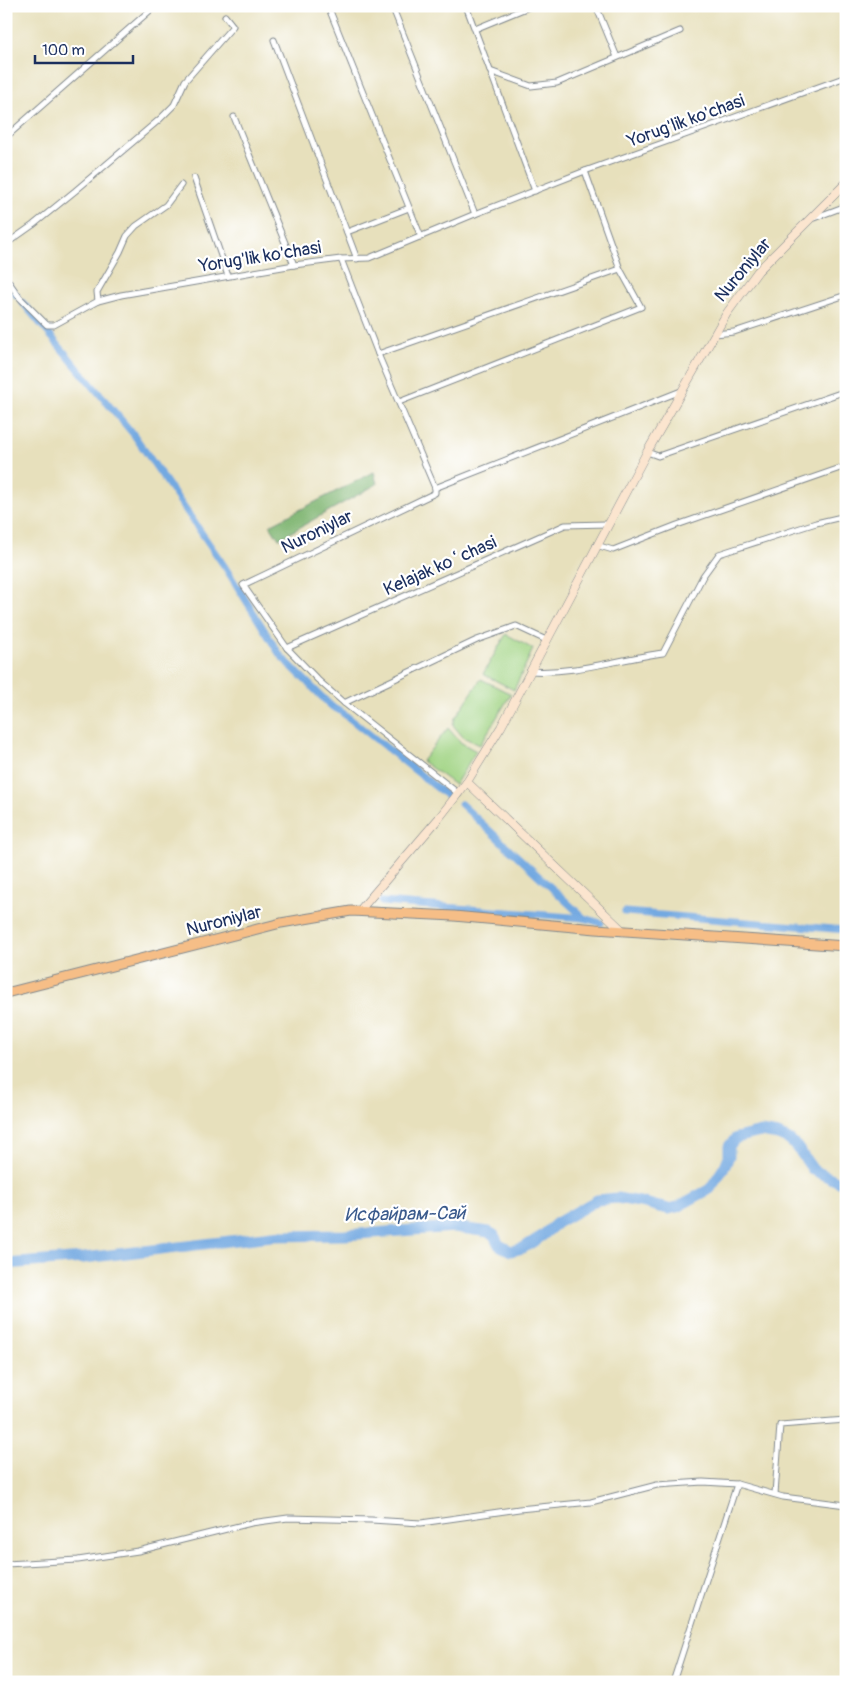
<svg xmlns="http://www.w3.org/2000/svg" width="852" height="1688" viewBox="0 0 852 1688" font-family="Pangolin,sans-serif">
	<rect width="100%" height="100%" fill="#fff"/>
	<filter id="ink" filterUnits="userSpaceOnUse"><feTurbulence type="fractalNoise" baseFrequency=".02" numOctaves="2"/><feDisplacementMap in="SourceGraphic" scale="10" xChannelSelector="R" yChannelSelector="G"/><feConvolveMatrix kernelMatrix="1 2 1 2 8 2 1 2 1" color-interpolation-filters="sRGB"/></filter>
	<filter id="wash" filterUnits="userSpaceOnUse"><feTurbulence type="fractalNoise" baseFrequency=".0096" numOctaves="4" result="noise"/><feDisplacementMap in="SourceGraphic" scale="20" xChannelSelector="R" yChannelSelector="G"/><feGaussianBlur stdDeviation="1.12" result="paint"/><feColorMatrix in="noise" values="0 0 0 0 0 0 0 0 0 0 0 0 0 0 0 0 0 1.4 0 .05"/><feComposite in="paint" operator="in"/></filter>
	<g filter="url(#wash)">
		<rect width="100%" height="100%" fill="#e7e0bc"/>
		<g fill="#a1d484" stroke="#5e8271">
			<path d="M 506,634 L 533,649 L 514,690 L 483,674 Z"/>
			<path d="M 481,679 L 511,694 L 480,745 L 463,737 L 453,725 L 455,718 Z"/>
			<path d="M 448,728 L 460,742 L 476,751 L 455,785 L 422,761 Z"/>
		</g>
		<path fill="#80b672" stroke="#4e7268" d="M 374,472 L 377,484 L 279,539 L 270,525 Z"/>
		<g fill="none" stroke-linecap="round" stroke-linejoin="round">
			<g stroke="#73a9e1" stroke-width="7">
				<path d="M 6,283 L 16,295"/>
				<path d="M 23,303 L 134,435 L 225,567 L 280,655 L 331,706 L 339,710 L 446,795"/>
				<path d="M 461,804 L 584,918"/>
				<path d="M 382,902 L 584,918 L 601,923"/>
				<path d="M 625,912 L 846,930"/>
			</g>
			<path stroke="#73a9e1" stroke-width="11" d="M 6,1264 L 84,1258 L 272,1236 L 345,1235 L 454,1227 L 489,1232 L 494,1235 L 499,1245 L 511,1251 L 523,1248 L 542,1236 L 557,1223 L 597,1200 L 617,1198 L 645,1203 L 659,1207 L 669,1209 L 677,1207 L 710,1189 L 725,1166 L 729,1156 L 729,1146 L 736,1138 L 761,1132 L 778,1135 L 789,1140 L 797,1147 L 813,1170 L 846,1185"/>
		</g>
	</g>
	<g filter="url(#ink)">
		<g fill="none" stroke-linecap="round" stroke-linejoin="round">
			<g stroke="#81888d" stroke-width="7">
				<g id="street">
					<path d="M 328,6 L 421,237"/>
					<path d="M 392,6 L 475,214"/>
					<path d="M 466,6 L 535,191"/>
					<path d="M 596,6 L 617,57"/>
					<path d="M 475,29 L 531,6"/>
					<path d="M 274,40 L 357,259"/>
					<path d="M 490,71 L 531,86 L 557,83 L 680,31"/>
					<path d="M 234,117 L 294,265"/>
					<path d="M 6,137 L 155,6"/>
					<path d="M 194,178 L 228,276"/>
					<path d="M 814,218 L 846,206"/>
					<path d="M 347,232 L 409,208"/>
					<path d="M 6,244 L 33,225 L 75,191 L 160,119 L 174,105 L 185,81 L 233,26 L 225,16"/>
					<path d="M 341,259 L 378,354 L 435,488"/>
					<path d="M 6,278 L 20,298 L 47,325 L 54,325 L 98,301 L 121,295 L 294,265 L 341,259 L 369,258 L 475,214 L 585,171 L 846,77"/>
					<path d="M 98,301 L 97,292 L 120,252 L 127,236 L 136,226 L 166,205 L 181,185"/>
					<path d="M 715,334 L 734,332 L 846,295"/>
					<path d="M 378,354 L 620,269"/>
					<path d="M 399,402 L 641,307 L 620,269 L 585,171"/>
					<path d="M 647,452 L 658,456 L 846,391"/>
					<path d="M 596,545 L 613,550 L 677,525 L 846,466"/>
					<path d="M 287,648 L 565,525 L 607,524"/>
					<path d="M 530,671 C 575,674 619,659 663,653 L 703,576 L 719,554 L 816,523 L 846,516"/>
					<path d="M 344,703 L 477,640 L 516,626 L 546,640"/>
					<path d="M 459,794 L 344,703 L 318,680 L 287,648 L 243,585 L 435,493 L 435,488 L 681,391"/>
					<path d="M 775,1494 L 780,1425 L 846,1420"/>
					<path d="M 6,1564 L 78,1560 L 138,1551 L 251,1523 L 288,1518 L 371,1520 L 421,1523 L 519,1509 L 591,1502 L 657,1485 L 703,1482 L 737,1484 L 783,1497 L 846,1505"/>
					<path d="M 673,1682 L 737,1484"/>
				</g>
			</g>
			<g stroke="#81888d" stroke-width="9">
				<g id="secondary">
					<path d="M 467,782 L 623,931"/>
					<path d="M 360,910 L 439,818 L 467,782 L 501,727 L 647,452 L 727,313 L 758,271 L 846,183"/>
				</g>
			</g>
			<g stroke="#81888d" stroke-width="11">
				<path id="primary" d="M 6,993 L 281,923 L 351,911 L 454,916 L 596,929 L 846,946"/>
			</g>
			<use href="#street" stroke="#fff" stroke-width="5"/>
			<use href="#secondary" stroke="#fbe5cf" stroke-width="8"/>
			<use href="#primary" stroke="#f6be87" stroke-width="9"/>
		</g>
	</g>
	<g text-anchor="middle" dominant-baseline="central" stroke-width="4.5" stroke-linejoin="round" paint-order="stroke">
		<g font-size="18" fill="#1b2f5e" stroke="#fff">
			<text transform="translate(686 121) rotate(-20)">Yorug'lik ko'chasi</text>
			<text transform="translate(260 257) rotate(-9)">Yorug'lik ko'chasi</text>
			<text transform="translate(743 270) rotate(-50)">Nuroniylar</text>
			<text transform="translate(317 532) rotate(-26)">Nuroniylar</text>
			<text transform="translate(440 566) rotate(-24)">Kelajak koʻchasi</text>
			<text transform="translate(224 921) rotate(-14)">Nuroniylar</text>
		</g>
		<g font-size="19" font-style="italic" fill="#3a5a8c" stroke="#fff">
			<text transform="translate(405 1214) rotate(-1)">Исфайрам-Сай</text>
		</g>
	</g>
	<rect width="852" height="1688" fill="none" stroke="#fff" stroke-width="25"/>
	<path d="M35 55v8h98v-8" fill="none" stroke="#1b2f5e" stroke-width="2.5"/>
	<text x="42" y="55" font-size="15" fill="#1b2f5e" stroke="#ffffff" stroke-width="4" paint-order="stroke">100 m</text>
</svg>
